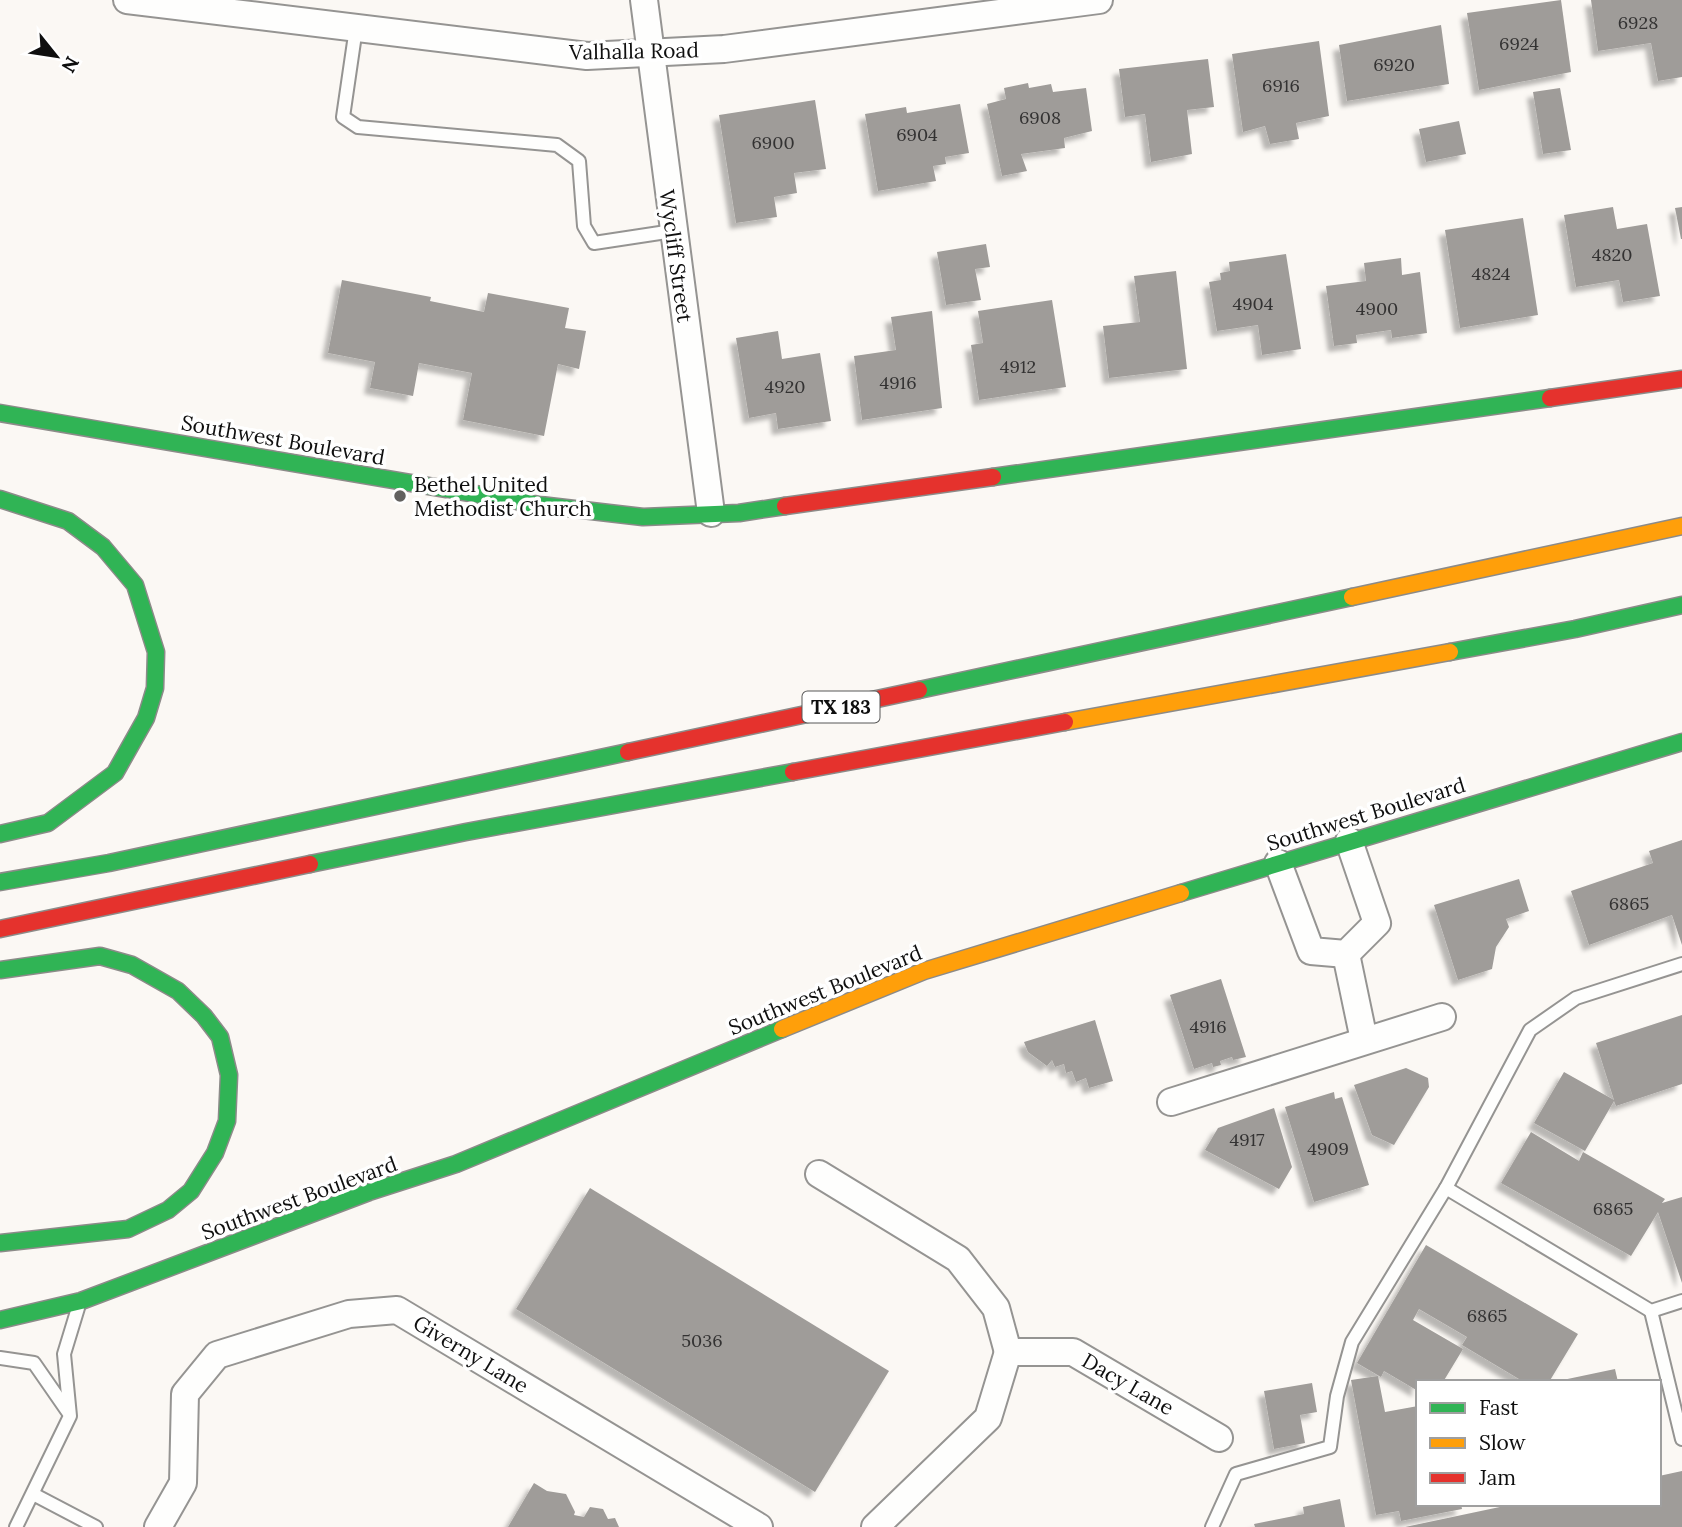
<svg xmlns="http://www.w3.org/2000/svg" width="1682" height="1527" viewBox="0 0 1682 1527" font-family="Lora,serif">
	<defs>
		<filter id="shadow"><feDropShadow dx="-6" dy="6" stdDeviation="2" flood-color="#0004"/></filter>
	</defs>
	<rect width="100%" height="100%" fill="#fbf8f4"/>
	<g fill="#9f9c99" filter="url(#shadow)">
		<path d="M 1561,0 L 1571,72 L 1479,90 L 1467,13 Z"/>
		<path d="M 1591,0 L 1682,0 L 1682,77 L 1658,81 L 1651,43 L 1598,51 Z"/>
		<path d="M 1441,25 L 1449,84 L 1347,101 L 1339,45 Z"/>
		<path d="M 1319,41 L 1329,116 L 1296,123 L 1299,139 L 1270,144 L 1265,126 L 1243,132 L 1232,54 Z"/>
		<path d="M 1208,59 L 1214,107 L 1187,110 L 1192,154 L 1151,162 L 1145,114 L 1125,117 L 1119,69 Z"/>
		<path d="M 1028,83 L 1029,88 L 1051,84 L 1053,92 L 1086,88 L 1092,131 L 1064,138 L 1065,148 L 1021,154 L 1027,171 L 1002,176 L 987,104 L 1006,99 L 1004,88 Z"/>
		<path d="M 1560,88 L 1571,150 L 1543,154 L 1533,92 Z"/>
		<path d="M 815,100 L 826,169 L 794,173 L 797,193 L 774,197 L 777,217 L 736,223 L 719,115 Z"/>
		<path d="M 960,104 L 969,153 L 945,157 L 946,164 L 933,166 L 936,181 L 878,191 L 865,114 L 906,107 L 907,113 Z"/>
		<path d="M 1459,121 L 1466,154 L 1426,162 L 1419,129 Z"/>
		<path d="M 1613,207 L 1617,229 L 1647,224 L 1660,296 L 1623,302 L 1619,280 L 1576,287 L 1564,215 Z"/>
		<path d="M 1682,207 L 1682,239 L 1681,239 L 1675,208 Z"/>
		<path d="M 1523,218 L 1538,315 L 1460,328 L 1445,230 Z"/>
		<path d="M 986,244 L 990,267 L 975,269 L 981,300 L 946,305 L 937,252 Z"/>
		<path d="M 1286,254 L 1301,349 L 1262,355 L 1258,325 L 1217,331 L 1209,282 L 1221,280 L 1220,273 L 1230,271 L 1229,262 Z"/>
		<path d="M 1401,258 L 1402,275 L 1420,272 L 1427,333 L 1392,338 L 1391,330 L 1356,335 L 1357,343 L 1334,346 L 1326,286 L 1366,281 L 1364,263 Z"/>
		<path d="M 1176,271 L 1187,369 L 1109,378 L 1103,326 L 1140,322 L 1134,276 Z"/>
		<path d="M 342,280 L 431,297 L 430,301 L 484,312 L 488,293 L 569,308 L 565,328 L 586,331 L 579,369 L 558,364 L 544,436 L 463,420 L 472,373 L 419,363 L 413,396 L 370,388 L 375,362 L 328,353 Z"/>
		<path d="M 1052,300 L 1066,387 L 979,400 L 971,345 L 983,343 L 978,311 Z"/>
		<path d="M 932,311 L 942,408 L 862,420 L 854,356 L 896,350 L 891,317 Z"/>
		<path d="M 778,331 L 782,359 L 820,353 L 831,421 L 778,429 L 776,413 L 749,418 L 736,338 Z"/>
		<path d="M 1682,840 L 1682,945 L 1672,915 L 1589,945 L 1571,891 L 1653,863 L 1649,851 Z"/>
		<path d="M 1519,879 L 1529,911 L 1506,919 L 1509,927 L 1496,947 L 1492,969 L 1458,980 L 1434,905 Z"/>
		<path d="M 1221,979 L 1246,1057 L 1233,1060 L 1232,1057 L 1220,1061 L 1221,1065 L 1213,1067 L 1212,1063 L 1194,1069 L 1170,995 Z"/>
		<path d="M 1682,1015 L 1682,1084 L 1616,1106 L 1614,1101 L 1585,1151 L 1534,1123 L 1564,1072 L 1614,1100 L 1596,1043 Z"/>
		<path d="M 1095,1020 L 1113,1081 L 1089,1088 L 1086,1078 L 1076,1082 L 1072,1071 L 1066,1073 L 1064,1064 L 1055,1067 L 1052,1060 L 1047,1066 L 1028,1052 L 1024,1042 Z"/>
		<path d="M 1406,1068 L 1428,1078 L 1429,1087 L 1394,1145 L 1372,1135 L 1354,1085 Z"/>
		<path d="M 1334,1092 L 1335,1099 L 1342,1097 L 1369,1185 L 1314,1202 L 1285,1107 Z"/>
		<path d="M 1274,1108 L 1292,1167 L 1279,1189 L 1205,1150 L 1218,1128 Z"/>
		<path d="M 1531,1132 L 1579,1161 L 1583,1152 L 1665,1199 L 1662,1203 L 1682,1197 L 1682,1283 L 1658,1212 L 1631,1256 L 1501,1183 Z"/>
		<path d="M 590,1188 L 889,1371 L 815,1492 L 516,1309 Z"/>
		<path d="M 1426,1245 L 1578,1334 L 1549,1382 L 1524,1382 L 1462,1345 L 1467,1337 L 1419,1309 L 1413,1320 L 1463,1349 L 1443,1382 L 1418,1382 L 1418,1391 L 1384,1371 L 1381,1377 L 1357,1363 Z"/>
		<path d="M 1615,1369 L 1618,1382 L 1558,1382 L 1558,1381 Z"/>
		<path d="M 1378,1376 L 1385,1412 L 1418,1406 L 1418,1504 L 1461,1504 L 1462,1509 L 1401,1521 L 1399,1511 L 1376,1515 L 1351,1380 Z"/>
		<path d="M 1312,1383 L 1317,1412 L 1300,1415 L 1305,1443 L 1274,1449 L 1264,1391 Z"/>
		<path d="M 1682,1471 L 1682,1527 L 1405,1527 L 1514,1504 L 1659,1504 L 1659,1476 Z"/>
		<path d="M 534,1483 L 547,1491 L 566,1494 L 575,1512 L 574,1515 L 584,1517 L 590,1507 L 603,1509 L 608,1519 L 615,1518 L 619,1527 L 508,1527 Z"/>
		<path d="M 1340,1499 L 1345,1527 L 1255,1527 L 1254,1524 L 1304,1514 L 1303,1507 Z"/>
	</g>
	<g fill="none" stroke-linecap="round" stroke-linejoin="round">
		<g stroke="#959492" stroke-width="16">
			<g id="lane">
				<path d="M 356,28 L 343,117 L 358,127 L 557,145 L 579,161 L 584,226 L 594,243 L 673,231"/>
				<path d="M 1446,1188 L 1530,1030 L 1576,998 L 1682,964"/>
				<path d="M 1651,1311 L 1682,1439"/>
				<path d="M 0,1358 L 34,1363 L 68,1412"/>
				<path d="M 33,1494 L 96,1527"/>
				<path d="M 16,1527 L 70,1416 L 64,1354 L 78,1308"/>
				<path d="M 1212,1527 L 1236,1474 L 1330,1447 L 1337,1396 L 1352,1342 L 1446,1188 L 1651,1311 L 1682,1301"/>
			</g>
		</g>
		<g stroke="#959492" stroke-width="30">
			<g id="street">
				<path d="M 127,0 L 587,56 L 724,49 L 1099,0"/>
				<path d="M 644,0 L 711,513"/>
				<path d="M 1278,863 L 1311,951 L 1346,954 L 1377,923 L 1349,841"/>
				<path d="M 1346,954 L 1364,1040"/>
				<path d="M 1171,1102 L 1442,1017"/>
				<path d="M 819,1174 L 958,1259 L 996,1308 L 1008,1352"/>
				<path d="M 1008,1352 L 1073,1352 L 1219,1438"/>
				<path d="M 158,1527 L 183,1483 L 185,1394 L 217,1355 L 349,1314 L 397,1310 L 759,1527"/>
				<path d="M 875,1527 L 988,1418 L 1008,1352"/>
			</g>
		</g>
		<g stroke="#8c8b89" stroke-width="19">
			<g id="fast">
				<path d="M 0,413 L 540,505 L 643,517 L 739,513 L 785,506"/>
				<path d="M 993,477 L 1550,398"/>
				<path d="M 0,499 L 68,521 L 103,547 L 135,585 L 156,652 L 155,688 L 146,718 L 115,773 L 48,823 L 0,834"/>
				<path d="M 1450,652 L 1575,629 L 1682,605"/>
				<path d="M 919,690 L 1352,597"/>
				<path d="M 310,864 L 466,832 L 793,772"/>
				<path d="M 0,882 L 109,863 L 628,752"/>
				<path d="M 1181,893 L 1682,742"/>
				<path d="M 0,970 L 100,956 L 132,965 L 178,991 L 204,1016 L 220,1037 L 229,1075 L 227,1121 L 215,1153 L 191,1191 L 168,1210 L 128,1229 L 0,1243"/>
				<path d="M 0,1320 L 81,1301 L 369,1192 L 456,1164 L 782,1029"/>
			</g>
		</g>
		<g stroke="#8c8b89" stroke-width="19">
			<g id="slow">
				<path d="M 1352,597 L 1682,526"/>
				<path d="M 1065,722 L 1450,652"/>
				<path d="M 782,1029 L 924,971 L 1181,893"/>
			</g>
		</g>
		<g stroke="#8c8b89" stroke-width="19">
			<g id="jam">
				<path d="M 1550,398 L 1682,379"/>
				<path d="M 785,506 L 993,477"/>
				<path d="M 628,752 L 919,690"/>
				<path d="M 793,772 L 1065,722"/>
				<path d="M 0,929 L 310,864"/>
			</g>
		</g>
		<use href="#lane" stroke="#fefefd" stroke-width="12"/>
		<use href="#street" stroke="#fefefd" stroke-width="26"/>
		<use href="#fast" stroke="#30b455" stroke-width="16"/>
		<use href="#slow" stroke="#ff9f0a" stroke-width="16"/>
		<use href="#jam" stroke="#e5322d" stroke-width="16"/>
	</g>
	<circle fill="#62615f" stroke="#fff" stroke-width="2.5" cx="400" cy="496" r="7"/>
	<g text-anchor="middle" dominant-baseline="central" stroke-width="7" stroke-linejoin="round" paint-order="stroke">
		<g font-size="18" fill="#333232">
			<text x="1638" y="22">6928</text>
			<text x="1519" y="43">6924</text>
			<text x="1394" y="64">6920</text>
			<text x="1281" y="85">6916</text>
			<text x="1040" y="117">6908</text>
			<text x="917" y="134">6904</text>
			<text x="773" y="142">6900</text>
			<text x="1612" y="254">4820</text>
			<text x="1491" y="273">4824</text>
			<text x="1253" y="303">4904</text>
			<text x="1377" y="308">4900</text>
			<text x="1018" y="366">4912</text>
			<text x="898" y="382">4916</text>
			<text x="785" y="386">4920</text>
			<text x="1629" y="903">6865</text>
			<text x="1208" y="1026">4916</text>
			<text x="1247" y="1139">4917</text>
			<text x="1328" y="1148">4909</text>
			<text x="1613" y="1208">6865</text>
			<text x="1487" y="1315">6865</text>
			<text x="702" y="1340">5036</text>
		</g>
		<rect fill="#fff" stroke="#575757" stroke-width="2" x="802.5" y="691.5" width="77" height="31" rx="5"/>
		<g font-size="19" font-weight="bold" fill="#0f0f0f">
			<text x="841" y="707">TX 183</text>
		</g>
		<g font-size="21" fill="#0f0f0f" stroke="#fff">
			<text transform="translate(634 51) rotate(-1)">Valhalla Road</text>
			<text transform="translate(676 256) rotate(82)">Wycliff Street</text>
			<text transform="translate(283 440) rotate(10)">Southwest Boulevard</text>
			<text transform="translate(1366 814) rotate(-17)">Southwest Boulevard</text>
			<text transform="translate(825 990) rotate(-22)">Southwest Boulevard</text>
			<text transform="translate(299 1198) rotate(-20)">Southwest Boulevard</text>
			<text transform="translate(471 1354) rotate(31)">Giverny Lane</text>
			<text transform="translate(1128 1384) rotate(30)">Dacy Lane</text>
		</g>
		<g font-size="21" fill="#0f0f0f" stroke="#fff" text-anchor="start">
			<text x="414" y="484">Bethel United<tspan x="414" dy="24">Methodist Church</tspan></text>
		</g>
	</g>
	<rect x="1416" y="1380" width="245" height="126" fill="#ffffff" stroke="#9f9f9f" stroke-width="2"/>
	<rect x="1430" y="1403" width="35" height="10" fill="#30b455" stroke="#9f9f9f" stroke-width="2"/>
	<text x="1479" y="1415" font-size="21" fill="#0f0f0f">Fast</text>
	<rect x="1430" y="1438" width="35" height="10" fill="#ff9f0a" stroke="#9f9f9f" stroke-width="2"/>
	<text x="1479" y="1450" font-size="21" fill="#0f0f0f">Slow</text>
	<rect x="1430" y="1473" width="35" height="10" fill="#e5322d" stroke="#9f9f9f" stroke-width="2"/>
	<text x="1479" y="1485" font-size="21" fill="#0f0f0f">Jam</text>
	<g transform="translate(56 56) rotate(120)" stroke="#ffffff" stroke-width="5" paint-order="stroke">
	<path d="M0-5L12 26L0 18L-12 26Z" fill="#0f0f0f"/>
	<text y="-10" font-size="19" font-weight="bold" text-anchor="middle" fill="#0f0f0f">N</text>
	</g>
</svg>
